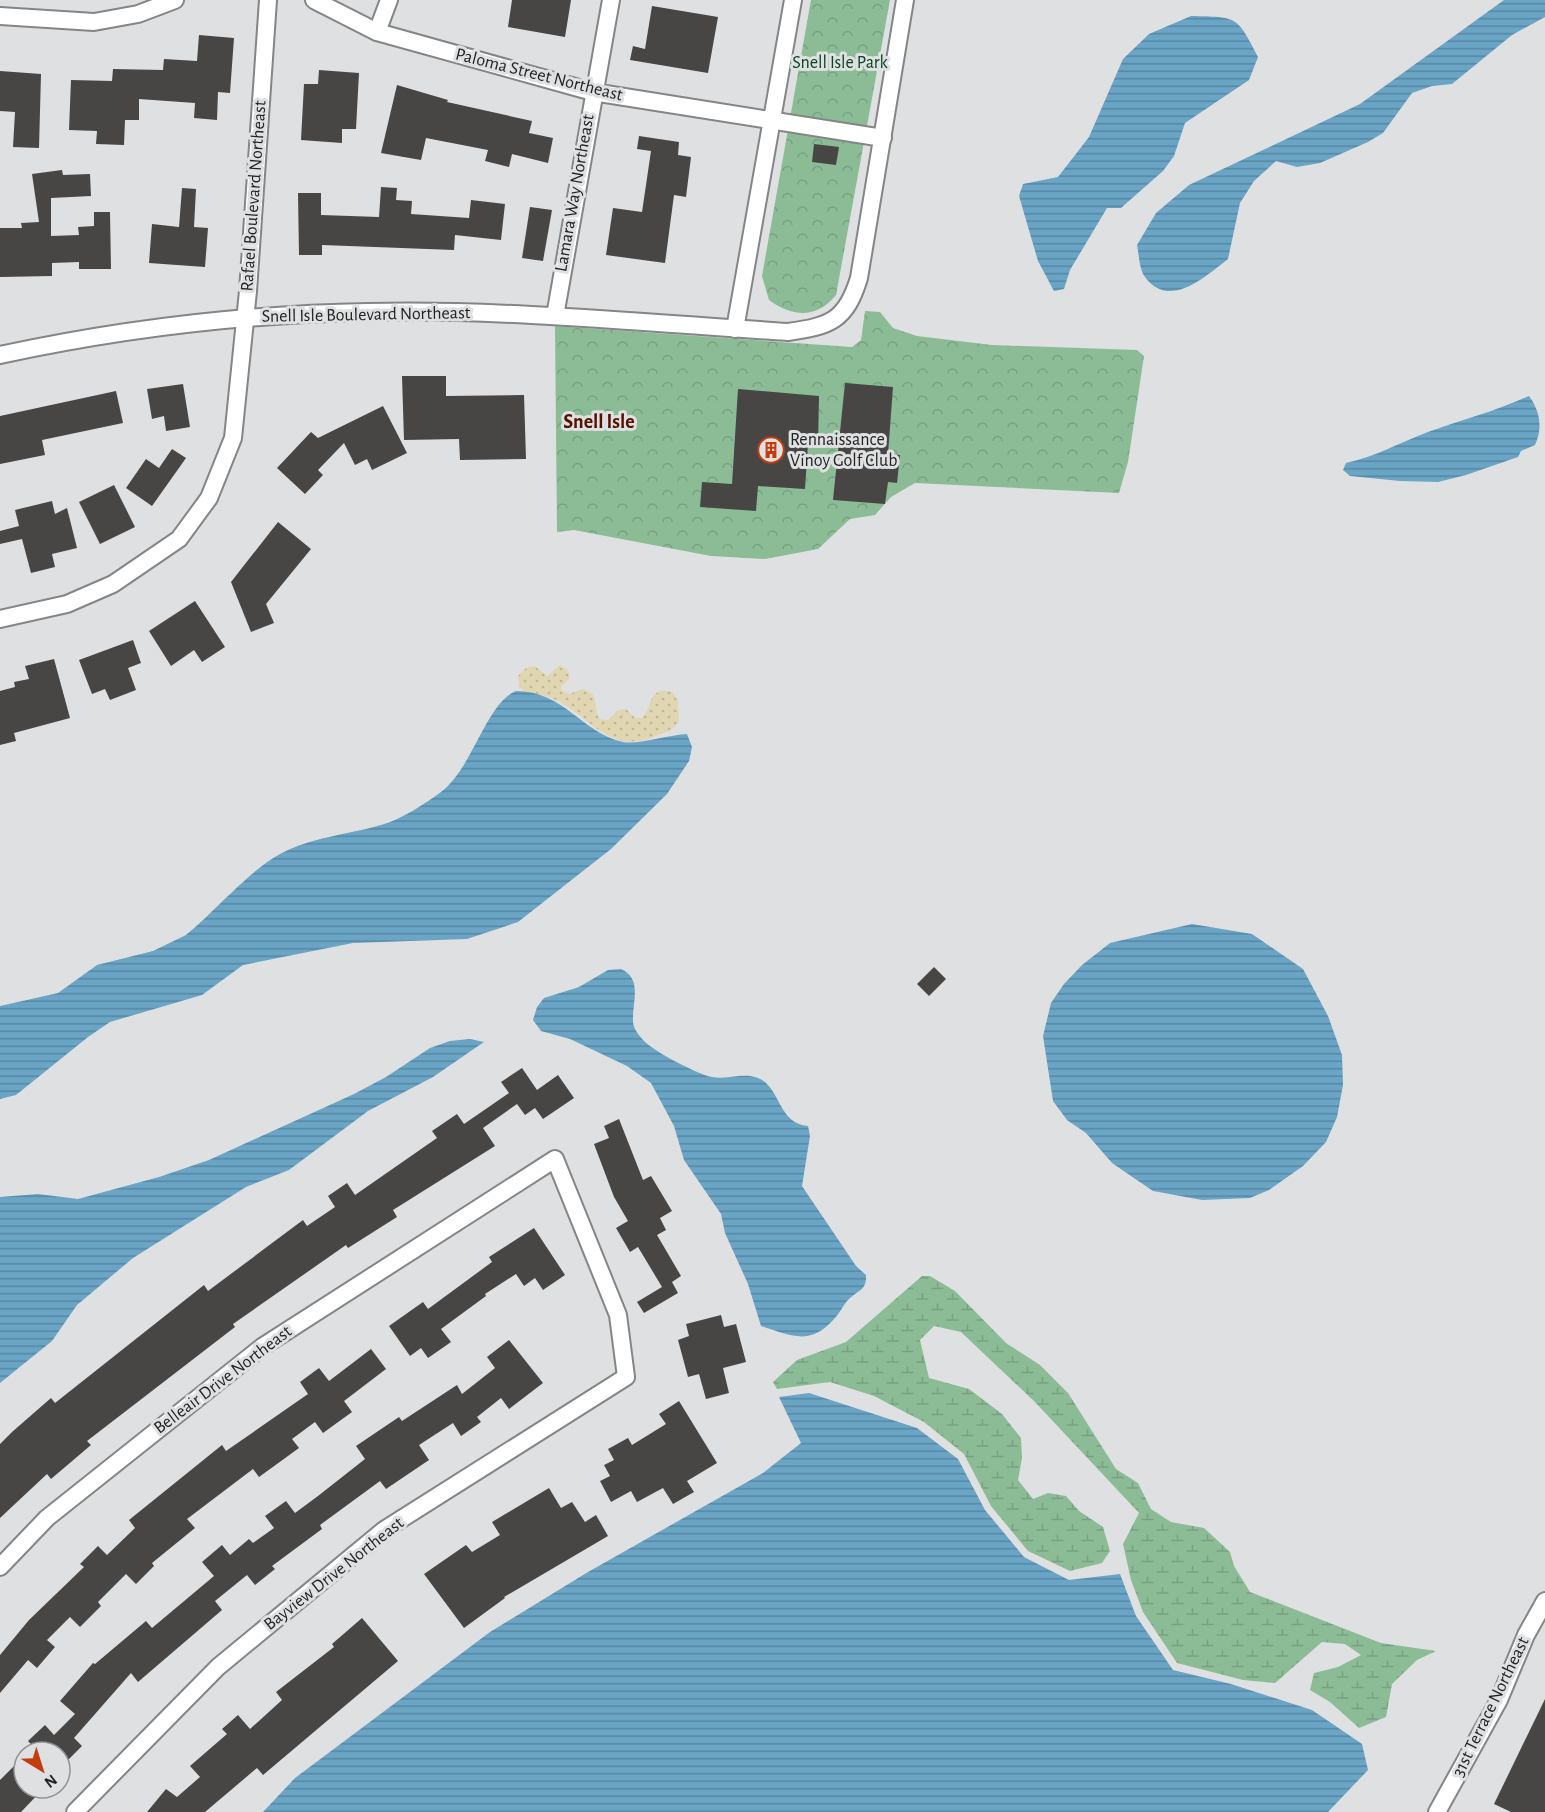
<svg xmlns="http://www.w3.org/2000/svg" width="1545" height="1812" viewBox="0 0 1545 1812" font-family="'Alegreya Sans',sans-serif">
	<defs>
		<pattern id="wetland-marsh" width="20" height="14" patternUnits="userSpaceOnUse" patternTransform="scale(1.5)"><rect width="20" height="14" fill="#8cbc96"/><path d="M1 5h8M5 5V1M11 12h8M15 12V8" fill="none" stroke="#78a181"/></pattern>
		<pattern id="sand-dots" width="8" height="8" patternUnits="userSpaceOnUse" patternTransform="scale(1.5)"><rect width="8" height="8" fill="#e0d6b1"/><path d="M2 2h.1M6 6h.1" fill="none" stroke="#c0b798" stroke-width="1.8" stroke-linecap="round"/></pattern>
		<pattern id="park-crowns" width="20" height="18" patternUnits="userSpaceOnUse" patternTransform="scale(1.5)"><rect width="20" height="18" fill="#8cbc96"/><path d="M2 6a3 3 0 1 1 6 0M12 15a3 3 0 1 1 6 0" fill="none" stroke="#78a181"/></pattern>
		<pattern id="water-rules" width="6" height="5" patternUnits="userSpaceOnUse" patternTransform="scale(1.5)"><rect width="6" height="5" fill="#6aa5c6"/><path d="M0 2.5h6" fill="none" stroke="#5786a1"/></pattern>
	</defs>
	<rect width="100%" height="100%" fill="#dfe0e1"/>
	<path fill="url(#wetland-marsh)" d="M 922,1276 L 930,1276 L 955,1291 L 1006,1343 L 1040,1365 L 1068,1393 L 1116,1469 L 1138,1483 L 1151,1509 L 1171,1522 L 1204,1528 L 1230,1552 L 1234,1566 L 1250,1592 L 1381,1643 L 1436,1651 L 1417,1660 L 1392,1684 L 1386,1717 L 1359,1728 L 1330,1702 L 1310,1690 L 1314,1673 L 1338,1667 L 1361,1655 L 1345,1644 L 1322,1642 L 1275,1683 L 1243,1680 L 1177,1663 L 1143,1612 L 1131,1580 L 1123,1544 L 1139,1513 L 1034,1401 L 961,1332 L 934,1326 L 920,1340 L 929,1378 L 969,1389 L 1002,1414 L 1021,1438 L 1022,1458 L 1018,1480 L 1033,1499 L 1048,1493 L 1066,1496 L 1079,1511 L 1103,1527 L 1110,1551 L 1102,1563 L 1070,1571 L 1028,1551 L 991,1506 L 964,1454 L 924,1422 L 874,1396 L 830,1382 L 777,1389 L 773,1382 L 797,1360 L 846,1342 Z"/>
	<path fill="url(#sand-dots)" d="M 560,665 L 567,669 L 570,678 L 561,687 L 562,691 L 570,694 L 582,689 C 601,693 592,707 600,719 L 608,720 L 618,710 L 626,709 L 635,718 L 642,718 C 653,708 647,686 672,692 L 678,700 L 679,722 C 673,730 664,733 656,736 C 612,755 593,721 560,702 C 548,696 536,693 524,691 L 519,686 L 518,676 L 526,668 L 535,666 L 547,676 Z"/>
	<g fill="url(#park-crowns)">
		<path d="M 811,0 L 890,0 L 836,295 C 817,319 792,317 769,300 L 762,276 Z"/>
		<path d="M 865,311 L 880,312 L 893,328 L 917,336 L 992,345 L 1137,350 L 1144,356 L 1128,462 L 1119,493 L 915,483 L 891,497 L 875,515 L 850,519 L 818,549 L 765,559 L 711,556 L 574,530 L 557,532 L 555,326 L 852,347 L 861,340 Z"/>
	</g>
	<g fill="url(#water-rules)">
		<path d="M 1504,0 L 1545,0 L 1545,17 L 1512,35 L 1452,84 L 1432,86 L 1412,93 L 1383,133 L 1368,142 L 1320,163 L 1297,167 L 1276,161 L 1254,181 L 1240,203 L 1228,259 C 1205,277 1169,310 1145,277 C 1139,269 1139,254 1137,245 L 1156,213 L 1189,185 L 1360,104 Z"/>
		<path d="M 1191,16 C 1238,17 1237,16 1258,57 L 1249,80 L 1185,123 L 1174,156 L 1163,171 L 1121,208 L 1107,208 L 1070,270 L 1064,289 L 1054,291 L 1038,261 L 1019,196 L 1023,184 L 1058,177 L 1089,137 L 1123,59 L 1149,34 Z"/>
		<path d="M 1529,396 C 1540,411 1543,428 1535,445 L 1521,451 L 1518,457 L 1466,475 L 1438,482 L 1400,481 L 1350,476 L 1343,470 L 1346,463 C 1375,457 1401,442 1428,432 C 1462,420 1496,411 1529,396 Z"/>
		<path d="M 516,691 C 564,691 582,733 623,742 C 638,745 668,735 687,734 L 692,747 L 689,761 L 667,794 L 611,849 L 518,922 L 467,939 L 353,943 L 243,965 L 202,995 L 110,1022 L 88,1037 L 16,1095 L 0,1099 L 0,1006 L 58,993 L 97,965 L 153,951 L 186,935 C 213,913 250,870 280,854 C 312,837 346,835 381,825 C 402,819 423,805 441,792 C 473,768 486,703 516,691 Z"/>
		<path d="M 1192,924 L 1252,934 L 1303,969 L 1328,1016 L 1342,1055 L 1343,1085 L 1337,1117 L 1326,1142 L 1303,1166 L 1269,1190 L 1250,1198 L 1202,1200 L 1153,1191 L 1112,1163 L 1086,1133 L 1067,1120 L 1053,1101 L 1043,1036 L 1051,1003 L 1064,984 L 1082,965 L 1110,943 Z"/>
		<path d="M 621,969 C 643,979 632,1002 633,1021 C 633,1029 639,1035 644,1041 C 653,1051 699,1075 712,1077 C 727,1080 743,1072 758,1078 C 781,1087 777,1123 808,1126 L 810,1136 L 802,1186 L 856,1266 L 866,1275 C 867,1291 857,1290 848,1300 C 843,1305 840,1313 834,1319 C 810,1346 792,1336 761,1326 L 748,1284 L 725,1233 L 721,1214 L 684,1160 L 674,1126 L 651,1083 L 627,1066 L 570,1039 L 541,1031 L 533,1020 L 537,1007 L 544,998 L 579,987 L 608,970 Z"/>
		<path d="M 470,1039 L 484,1042 L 433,1077 L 368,1111 L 289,1170 L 246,1187 L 133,1258 L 77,1305 L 52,1341 L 0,1383 L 0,1197 L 38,1194 L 78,1199 L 159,1177 L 209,1160 L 354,1094 L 386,1077 L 430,1048 L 450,1041 Z"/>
		<path d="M 809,1393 L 917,1428 L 958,1459 L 985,1510 L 1024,1557 L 1069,1580 L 1120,1574 L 1136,1616 L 1173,1670 L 1231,1684 L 1312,1710 L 1362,1744 L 1368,1770 L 1328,1812 L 263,1812 L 295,1778 L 490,1632 L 588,1572 L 763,1473 L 801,1443 L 779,1397 Z"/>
	</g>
	<g fill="#474645">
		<path d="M 512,0 L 571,0 L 565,37 L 508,27 Z"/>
		<path d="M 652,6 L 718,17 L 708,73 L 630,60 L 633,46 L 645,49 Z"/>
		<path d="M 199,35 L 234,38 L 230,93 L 218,92 L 217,120 L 194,118 L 195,103 L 139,99 L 139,120 L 125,120 L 124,145 L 96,144 L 97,131 L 69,130 L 71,80 L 112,81 L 113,69 L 163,70 L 164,59 L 197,61 Z"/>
		<path d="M 319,70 L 359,73 L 356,129 L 342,129 L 342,143 L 301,140 L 304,84 L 318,84 Z"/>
		<path d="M 0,71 L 41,74 L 39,148 L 13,147 L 15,112 L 0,111 Z"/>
		<path d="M 397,85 L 448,100 L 447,102 L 532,121 L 529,133 L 553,138 L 548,163 L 512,154 L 509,167 L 485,161 L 488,150 L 426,138 L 421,160 L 381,153 Z"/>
		<path d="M 639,136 L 679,142 L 678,155 L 691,157 L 686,197 L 674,195 L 665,263 L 606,255 L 613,208 L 642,212 L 651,151 L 637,149 Z"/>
		<path d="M 814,144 L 839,147 L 836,165 L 812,162 Z"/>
		<path d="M 62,170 L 63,175 L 90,174 L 91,196 L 51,198 L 51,236 L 79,235 L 78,227 L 94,226 L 94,212 L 110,212 L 111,269 L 79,269 L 79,262 L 52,263 L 52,276 L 0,277 L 0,228 L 22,228 L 21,223 L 39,222 L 32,174 Z"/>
		<path d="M 381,187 L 397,188 L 396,200 L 412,201 L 411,214 L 469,218 L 471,200 L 505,204 L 501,240 L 455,235 L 454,250 L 322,245 L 322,255 L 299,255 L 298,193 L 321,193 L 321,215 L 379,217 Z"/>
		<path d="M 182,188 L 196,189 L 194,227 L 208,228 L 205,267 L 149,263 L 152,224 L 179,227 Z"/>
		<path d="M 530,207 L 552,210 L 543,261 L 522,258 Z"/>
		<path d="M 402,376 L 446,376 L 446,396 L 524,395 L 526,459 L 460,460 L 459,439 L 404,440 Z"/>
		<path d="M 845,383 L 893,387 L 888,454 L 900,455 L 897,483 L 888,482 L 885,504 L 833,500 Z"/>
		<path d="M 183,384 L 190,427 L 166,431 L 164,416 L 152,419 L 147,389 Z"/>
		<path d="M 738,389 L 819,396 L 818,444 L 808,443 L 805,489 L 758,486 L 756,511 L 700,507 L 702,482 L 732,484 Z"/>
		<path d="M 116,391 L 123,423 L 42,440 L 45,455 L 0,464 L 0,416 Z"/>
		<path d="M 383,406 L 407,453 L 372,470 L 367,459 L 355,465 L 344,443 L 318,470 L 323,475 L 305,494 L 277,468 L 311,432 L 318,438 Z"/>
		<path d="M 172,449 L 186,458 L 152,506 L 126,488 L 146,459 L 159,468 Z"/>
		<path d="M 114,485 L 135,527 L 100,544 L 79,502 Z"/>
		<path d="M 52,501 L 55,514 L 67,508 L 77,548 L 52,554 L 55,567 L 31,573 L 22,539 L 0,544 L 0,531 L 19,526 L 15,510 Z"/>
		<path d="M 278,522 L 311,549 L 266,604 L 274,623 L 251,632 L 231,582 Z"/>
		<path d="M 195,601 L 225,647 L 202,662 L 194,650 L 171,666 L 149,631 Z"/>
		<path d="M 133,640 L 141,663 L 128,668 L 136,690 L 110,700 L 105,689 L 92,694 L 79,660 Z"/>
		<path d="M 54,659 L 70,718 L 14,733 L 16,741 L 0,745 L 0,691 L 15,687 L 14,682 L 29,679 L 25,666 Z"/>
		<path d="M 934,967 L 946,979 L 929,996 L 917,984 Z"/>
		<path d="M 522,1068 L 537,1090 L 558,1075 L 574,1098 L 543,1119 L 535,1108 L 525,1115 L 517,1104 L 483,1128 L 495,1146 L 393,1210 L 397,1217 L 348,1248 L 346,1245 L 233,1324 L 235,1327 L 87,1441 L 91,1445 L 51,1479 L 47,1474 L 0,1518 L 0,1444 L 12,1432 L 51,1398 L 55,1403 L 204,1285 L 208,1291 L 303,1220 L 307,1226 L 335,1207 L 328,1196 L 347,1183 L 355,1195 L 437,1138 L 432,1131 L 457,1114 L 464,1124 L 509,1093 L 501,1082 Z"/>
		<path d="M 619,1119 L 643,1180 L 651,1176 L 672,1211 L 660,1218 L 666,1230 L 657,1235 L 681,1276 L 672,1282 L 678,1293 L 644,1313 L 637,1302 L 662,1287 L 638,1247 L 630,1252 L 616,1228 L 628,1221 L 614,1197 L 594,1144 L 609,1138 L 604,1126 Z"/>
		<path d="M 534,1228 L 565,1275 L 543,1290 L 535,1278 L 524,1286 L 516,1274 L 485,1294 L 486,1296 L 441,1329 L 451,1342 L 428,1358 L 421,1348 L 410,1356 L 389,1326 L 423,1302 L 428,1309 L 492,1262 L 489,1257 Z"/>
		<path d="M 721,1315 L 724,1327 L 736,1324 L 746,1362 L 723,1368 L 729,1393 L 706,1399 L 699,1374 L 688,1377 L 678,1340 L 689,1336 L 686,1324 Z"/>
		<path d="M 509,1340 L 543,1383 L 509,1409 L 501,1398 L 477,1417 L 481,1422 L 461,1436 L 453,1423 L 419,1445 L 429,1460 L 386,1489 L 380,1481 L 320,1525 L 322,1529 L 272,1566 L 275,1569 L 255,1585 L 247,1575 L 215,1601 L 222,1610 L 138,1682 L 131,1673 L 74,1738 L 82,1746 L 60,1768 L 60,1752 L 38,1752 L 28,1741 L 45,1725 L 54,1735 L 75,1714 L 60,1701 L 93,1663 L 95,1664 L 146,1621 L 152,1628 L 214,1576 L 202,1562 L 222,1545 L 230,1555 L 249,1539 L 253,1543 L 274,1528 L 265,1516 L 286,1501 L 295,1513 L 318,1496 L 365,1459 L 356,1446 L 399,1417 L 402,1421 L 457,1385 L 462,1394 L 495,1368 L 487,1357 Z"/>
		<path d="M 371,1349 L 386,1369 L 344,1401 L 352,1412 L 323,1433 L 315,1422 L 292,1439 L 299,1448 L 259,1477 L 253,1469 L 187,1519 L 195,1528 L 152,1563 L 154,1566 L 136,1584 L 126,1574 L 98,1602 L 101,1606 L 80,1627 L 70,1617 L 47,1640 L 55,1647 L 37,1668 L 28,1660 L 0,1693 L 0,1655 L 29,1620 L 84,1567 L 80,1564 L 98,1546 L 107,1555 L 135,1528 L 129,1520 L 222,1445 L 226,1451 L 308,1394 L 300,1382 L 319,1368 L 329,1381 Z"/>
		<path d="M 679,1401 L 717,1463 L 687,1481 L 694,1492 L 673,1504 L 663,1488 L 637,1502 L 631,1491 L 611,1502 L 600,1481 L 610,1476 L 604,1465 L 614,1460 L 608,1449 L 628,1438 L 632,1445 L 666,1424 L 659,1414 Z"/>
		<path d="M 549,1488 L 561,1508 L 572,1502 L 585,1522 L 596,1515 L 608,1536 L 504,1597 L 505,1598 L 464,1628 L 424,1574 L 466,1545 L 472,1552 L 500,1535 L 492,1522 Z"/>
		<path d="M 362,1618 L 398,1661 L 263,1775 L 257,1768 L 205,1812 L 147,1812 L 166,1789 L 177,1797 L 200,1777 L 190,1766 L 227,1734 L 222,1729 L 238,1715 L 250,1729 L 282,1700 L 276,1692 L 334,1647 L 332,1644 Z"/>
		<path d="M 1545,1699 L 1545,1812 L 1511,1812 L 1494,1804 Z"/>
		<path d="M 15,1765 L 24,1775 L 24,1788 L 44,1788 L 21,1812 L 0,1812 L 0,1780 Z"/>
	</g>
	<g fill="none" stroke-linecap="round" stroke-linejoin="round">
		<g stroke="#848586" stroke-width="20">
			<g id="minor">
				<path d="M 314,0 L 377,32 L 593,92 L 883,138"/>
				<path d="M 0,16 L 94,22 L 138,14 L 175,0"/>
				<path d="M 377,32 L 389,0"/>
				<path d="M 555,316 L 611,0"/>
				<path d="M 735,329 L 793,0"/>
				<path d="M 0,355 C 121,329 245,314 368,312 C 508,309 649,323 788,332 C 830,326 846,321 859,278 L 905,0"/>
				<path d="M 0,619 L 67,604 L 113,584 L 179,539 L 209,498 L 233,438 L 248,291 L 268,0"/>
				<path d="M 0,1567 L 47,1518 L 262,1347 L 555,1159 L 618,1315 L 626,1377 L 384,1530 L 218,1667 L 75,1812"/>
				<path d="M 1437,1812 L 1499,1700 L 1526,1635 L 1545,1601"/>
			</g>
		</g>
		<use href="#minor" stroke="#fff" stroke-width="16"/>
	</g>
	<defs>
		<g id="building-ring" transform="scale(1.35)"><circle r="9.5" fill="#dfe0e1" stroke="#c43c0e" stroke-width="1.5"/><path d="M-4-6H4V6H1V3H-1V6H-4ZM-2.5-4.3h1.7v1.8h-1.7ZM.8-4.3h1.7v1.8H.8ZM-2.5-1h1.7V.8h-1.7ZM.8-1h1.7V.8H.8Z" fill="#c43c0e"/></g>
	</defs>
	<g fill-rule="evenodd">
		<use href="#building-ring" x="771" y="450"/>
	</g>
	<g text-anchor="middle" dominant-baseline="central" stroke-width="6" stroke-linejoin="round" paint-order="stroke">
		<g font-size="18" fill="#084520" stroke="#dfe0e1">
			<text x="840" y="63">Snell Isle Park</text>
		</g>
		<g font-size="18" fill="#232324" stroke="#dfe0e1">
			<text transform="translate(539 75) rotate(14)">Paloma Street Northeast</text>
			<text transform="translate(575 193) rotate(-80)">Lamara Way Northeast</text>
			<text transform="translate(254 196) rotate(-86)">Rafael Boulevard Northeast</text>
			<text transform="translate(366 315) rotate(-1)">Snell Isle Boulevard Northeast</text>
			<text transform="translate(223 1380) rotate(-37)">Belleair Drive Northeast</text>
			<text transform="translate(334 1574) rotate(-38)">Bayview Drive Northeast</text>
			<text transform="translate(1491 1707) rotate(-64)">31st Terrace Northeast</text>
		</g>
		<g font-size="18" fill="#232324" stroke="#dfe0e1" text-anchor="start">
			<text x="790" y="440">Rennaissance<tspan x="790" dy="21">Vinoy Golf Club</tspan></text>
		</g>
		<g font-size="20" font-weight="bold" fill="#541301" stroke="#dfe0e1">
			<text x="599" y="422">Snell Isle</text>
		</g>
	</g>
	<g transform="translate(42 1770) rotate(142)"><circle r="28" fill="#dfe0e1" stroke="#949495" stroke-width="1.5"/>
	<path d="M0-4.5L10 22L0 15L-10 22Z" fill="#c43c0e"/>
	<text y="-9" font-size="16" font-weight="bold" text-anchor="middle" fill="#232324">N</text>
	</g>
</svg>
